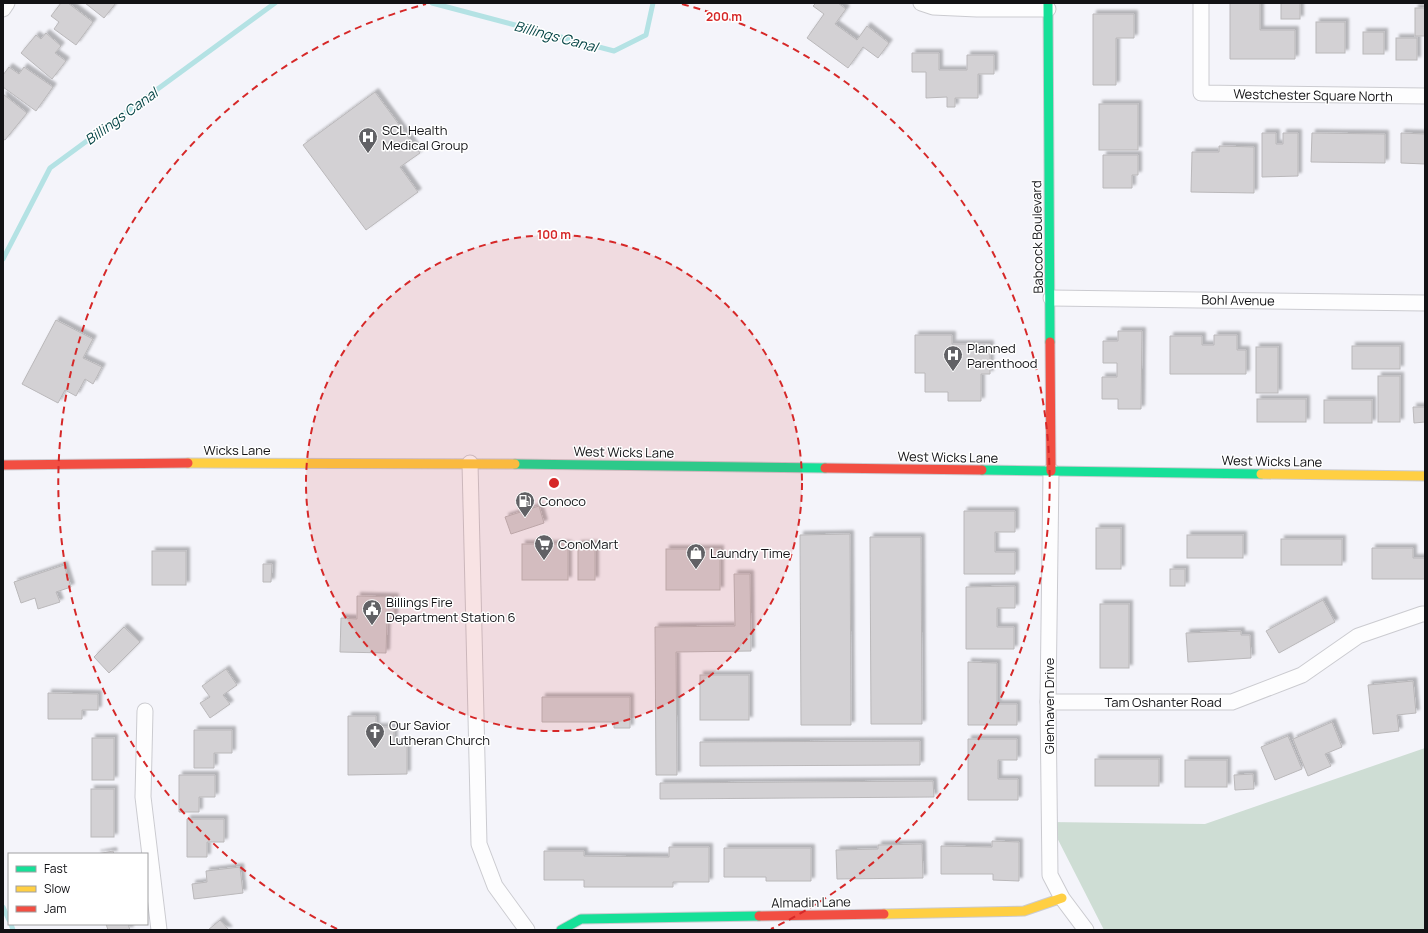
<svg xmlns="http://www.w3.org/2000/svg" width="1428" height="933" viewBox="0 0 1428 933" font-family="Manrope,sans-serif">
	<defs>
		<filter id="shadow"><feDropShadow dx="3.5" dy="-3.5" stdDeviation="1" flood-color="#0004"/></filter>
	</defs>
	<rect width="100%" height="100%" fill="#f4f4fa"/>
	<path fill="#ceddd4" d="M 1425,748 L 1425,930 L 1104,930 L 1049,822 L 1205,824 Z"/>
	<g fill="none" stroke-linecap="round" stroke-linejoin="round">
		<g stroke="#b4e2e4" stroke-width="5">
			<path d="M 432,3 L 614,51 L 646,35 L 653,3"/>
			<path d="M 3,259 L 50,168 L 275,3"/>
			<path d="M 3,907 L 9,920"/>
			<path d="M 11,924 L 13,930"/>
		</g>
	</g>
	<g fill="#d3d1d4" stroke="#bab8ba" filter="url(#shadow)">
		<path d="M 61,3 L 68,3 L 93,22 L 76,45 L 54,29 L 59,22 L 51,16 Z"/>
		<path d="M 85,3 L 116,3 L 104,18 Z"/>
		<path d="M 816,3 L 838,3 L 846,9 L 835,24 L 857,40 L 867,26 L 889,43 L 878,58 L 863,47 L 848,68 L 807,38 L 824,14 L 813,6 Z"/>
		<path d="M 1230,3 L 1260,3 L 1260,30 L 1295,30 L 1295,59 L 1230,59 Z"/>
		<rect x="1281" y="3" width="19" height="16"/>
		<rect x="1415" y="8" width="10" height="28"/>
		<path d="M 1093,14 L 1134,14 L 1134,38 L 1116,38 L 1116,85 L 1093,85 Z"/>
		<rect x="1316" y="22" width="29" height="31"/>
		<rect x="1363" y="32" width="21" height="22"/>
		<path d="M 46,33 L 61,46 L 55,53 L 66,61 L 52,79 L 21,53 L 36,35 L 41,39 Z"/>
		<rect x="1396" y="38" width="21" height="22"/>
		<path d="M 912,53 L 939,53 L 939,70 L 967,70 L 967,55 L 994,55 L 994,74 L 978,74 L 978,98 L 955,98 L 955,107 L 947,107 L 947,97 L 926,98 L 926,72 L 912,72 Z"/>
		<path d="M 9,67 L 19,74 L 24,67 L 53,87 L 36,111 L 3,87 L 3,75 Z"/>
		<path d="M 375,92 L 420,153 L 400,167 L 418,192 L 366,230 L 303,145 Z"/>
		<path d="M 3,94 L 27,113 L 5,140 L 3,139 Z"/>
		<rect x="1099" y="104" width="39" height="46"/>
		<path d="M 1262,133 L 1276,133 L 1276,144 L 1283,144 L 1283,133 L 1298,133 L 1298,176 L 1262,177 Z"/>
		<path d="M 1312,133 L 1385,134 L 1385,163 L 1311,162 Z"/>
		<path d="M 1401,133 L 1425,134 L 1425,164 L 1401,163 Z"/>
		<path d="M 1219,146 L 1254,147 L 1254,193 L 1191,192 L 1192,152 L 1219,152 Z"/>
		<path d="M 1103,155 L 1138,155 L 1138,175 L 1132,175 L 1132,188 L 1103,188 Z"/>
		<path d="M 56,320 L 93,339 L 83,358 L 102,367 L 93,384 L 85,379 L 76,396 L 65,390 L 58,403 L 22,384 Z"/>
		<path d="M 1118,331 L 1142,331 L 1141,409 L 1118,409 L 1118,399 L 1102,399 L 1102,377 L 1117,377 L 1117,363 L 1103,363 L 1103,341 L 1118,341 Z"/>
		<path d="M 915,335 L 952,335 L 952,344 L 990,344 L 990,374 L 981,374 L 981,401 L 948,401 L 948,392 L 925,392 L 925,373 L 915,373 Z"/>
		<path d="M 1214,335 L 1237,335 L 1237,350 L 1246,350 L 1246,374 L 1170,374 L 1170,336 L 1202,336 L 1202,345 L 1214,345 Z"/>
		<rect x="1352" y="346" width="48" height="23"/>
		<rect x="1256" y="347" width="22" height="46"/>
		<rect x="1378" y="376" width="22" height="46"/>
		<rect x="1257" y="399" width="49" height="23"/>
		<rect x="1324" y="400" width="48" height="23"/>
		<path d="M 1413,407 L 1425,407 L 1425,422 L 1414,423 Z"/>
		<path d="M 539,506 L 544,523 L 511,534 L 505,517 Z"/>
		<path d="M 964,511 L 1015,511 L 1015,532 L 995,532 L 995,552 L 1015,552 L 1015,574 L 964,574 Z"/>
		<rect x="1096" y="528" width="25" height="41"/>
		<path d="M 850,534 L 851,725 L 801,725 L 800,535 Z"/>
		<rect x="1187" y="535" width="56" height="23"/>
		<path d="M 870,537 L 921,537 L 922,724 L 871,724 Z"/>
		<rect x="1281" y="539" width="61" height="26"/>
		<rect x="522" y="544" width="46" height="36"/>
		<rect x="578" y="544" width="17" height="36"/>
		<path d="M 1372,548 L 1413,548 L 1413,558 L 1425,558 L 1425,579 L 1372,579 Z"/>
		<rect x="666" y="549" width="54" height="41"/>
		<rect x="152" y="551" width="34" height="34"/>
		<path d="M 263,564 L 272,564 L 271,582 L 263,582 Z"/>
		<path d="M 64,565 L 71,587 L 56,592 L 60,602 L 38,609 L 35,598 L 21,603 L 14,582 Z"/>
		<rect x="1170" y="569" width="15" height="17"/>
		<path d="M 734,574 L 750,574 L 751,651 L 676,652 L 677,775 L 656,775 L 655,627 L 735,626 Z"/>
		<path d="M 1015,586 L 1015,608 L 997,608 L 997,627 L 1014,627 L 1014,649 L 966,649 L 966,587 Z"/>
		<path d="M 357,596 L 395,597 L 394,618 L 387,618 L 386,653 L 340,652 L 341,618 L 357,619 Z"/>
		<path d="M 1323,600 L 1335,622 L 1279,653 L 1266,631 Z"/>
		<rect x="1100" y="604" width="29" height="64"/>
		<path d="M 124,627 L 140,642 L 109,673 L 94,657 Z"/>
		<path d="M 1241,631 L 1241,635 L 1250,635 L 1251,658 L 1188,662 L 1186,633 Z"/>
		<path d="M 968,662 L 997,663 L 997,704 L 1017,704 L 1017,725 L 968,725 Z"/>
		<path d="M 226,669 L 237,685 L 223,695 L 230,704 L 210,718 L 200,703 L 210,697 L 202,686 Z"/>
		<rect x="700" y="675" width="49" height="45"/>
		<path d="M 1413,681 L 1416,713 L 1397,715 L 1399,731 L 1373,734 L 1368,685 Z"/>
		<path d="M 48,693 L 98,694 L 98,710 L 82,710 L 82,719 L 48,719 Z"/>
		<path d="M 542,697 L 630,697 L 630,728 L 614,728 L 614,722 L 542,722 Z"/>
		<path d="M 348,716 L 376,716 L 376,727 L 394,727 L 394,744 L 407,744 L 407,774 L 348,775 Z"/>
		<path d="M 1332,722 L 1342,747 L 1325,754 L 1331,766 L 1308,776 L 1293,739 Z"/>
		<path d="M 194,730 L 232,730 L 232,753 L 214,753 L 214,768 L 194,768 Z"/>
		<path d="M 1288,736 L 1302,769 L 1275,780 L 1261,747 Z"/>
		<rect x="92" y="738" width="22" height="42"/>
		<path d="M 968,739 L 1017,739 L 1017,760 L 998,760 L 998,779 L 1018,779 L 1018,800 L 968,800 Z"/>
		<path d="M 920,741 L 920,765 L 700,766 L 700,742 Z"/>
		<rect x="1095" y="759" width="64" height="27"/>
		<rect x="1185" y="760" width="42" height="27"/>
		<path d="M 1253,774 L 1254,789 L 1235,790 L 1234,775 Z"/>
		<path d="M 179,775 L 215,775 L 215,797 L 199,797 L 199,812 L 179,812 Z"/>
		<path d="M 933,781 L 934,797 L 660,799 L 660,783 Z"/>
		<rect x="91" y="789" width="23" height="48"/>
		<path d="M 187,819 L 224,819 L 224,842 L 207,842 L 207,857 L 187,857 Z"/>
		<path d="M 992,841 L 1019,842 L 1019,881 L 993,880 L 993,874 L 941,874 L 941,846 L 992,847 Z"/>
		<path d="M 922,844 L 923,878 L 837,879 L 836,850 L 878,849 L 878,845 Z"/>
		<path d="M 669,847 L 709,847 L 709,882 L 673,882 L 673,887 L 584,887 L 584,880 L 544,880 L 544,851 L 584,851 L 584,856 L 669,857 Z"/>
		<path d="M 724,848 L 811,848 L 811,881 L 766,881 L 766,877 L 724,877 Z"/>
		<path d="M 113,851 L 114,854 L 97,854 Z"/>
		<path d="M 240,867 L 243,893 L 194,899 L 192,884 L 207,882 L 206,871 Z"/>
		<path d="M 220,920 L 229,930 L 208,930 Z"/>
		<path d="M 106,924 L 128,924 L 130,930 L 108,930 Z"/>
	</g>
	<g fill="none" stroke-linecap="round" stroke-linejoin="round">
		<g stroke="#cbcbd0" stroke-width="17">
			<g id="street">
				<path d="M 921,3 L 933,7 L 977,9 L 1048,9"/>
				<path d="M 1201,3 L 1201,93 L 1425,96"/>
				<path d="M 3,9 L 7,3"/>
				<path d="M 1051,298 L 1425,303"/>
				<path d="M 470,463 L 479,844 L 495,886 L 527,930"/>
				<path d="M 1051,471 L 1048,702 L 1050,875 L 1062,898 L 1086,930"/>
				<path d="M 1048,702 L 1232,702 L 1302,675 L 1358,636 L 1422,614 L 1425,614"/>
				<path d="M 145,711 L 143,797 L 159,930"/>
			</g>
		</g>
		<g stroke="#cbcbd0" stroke-width="11">
			<g id="fast">
				<path d="M 1048,3 L 1050,342"/>
				<path d="M 515,464 L 825,468"/>
				<path d="M 982,470 L 1261,474"/>
				<path d="M 561,930 L 581,919 L 759,916"/>
			</g>
		</g>
		<g stroke="#cbcbd0" stroke-width="11">
			<g id="slow">
				<path d="M 188,463 L 515,464"/>
				<path d="M 1261,474 L 1425,476"/>
				<path d="M 884,914 L 1024,911 L 1062,898"/>
			</g>
		</g>
		<g stroke="#cbcbd0" stroke-width="11">
			<g id="jam">
				<path d="M 1050,342 L 1051,471"/>
				<path d="M 3,465 L 188,463"/>
				<path d="M 825,468 L 982,470"/>
				<path d="M 759,916 L 884,914"/>
			</g>
		</g>
		<use href="#street" stroke="#fdfdfe" stroke-width="15"/>
		<use href="#fast" stroke="#16e098" stroke-width="9"/>
		<use href="#slow" stroke="#ffcf43" stroke-width="9"/>
		<use href="#jam" stroke="#f24e42" stroke-width="9"/>
	</g>
	<circle cx="554" cy="483" r="248" fill="#d62828" fill-opacity=".12"/>
	<g fill="none" stroke="#d62828" stroke-width="2" stroke-dasharray="7 5">
		<circle cx="554" cy="483" r="248"/>
		<path d="M337 929A496 496 0 0 1 426 4M682 4A496 496 0 0 1 771 929"/>
	</g>
	<defs>
		<g id="hospital-pin" transform="scale(1)"><path d="M0 17L-7.5 6A9.5 9.5 0 1 1 7.5 6Z" fill="#616165" stroke="#fff"/><path d="M-5-5h3v3.5h4V-5h3V5h-3V1.5h-4V5h-3Z" fill="#fff"/></g>
		<g id="fuel-pin" transform="scale(1)"><path d="M0 17L-7.5 6A9.5 9.5 0 1 1 7.5 6Z" fill="#616165" stroke="#fff"/><path d="M-5.5-6h7V0h2V4h1.3V-2.5L3-4.5l.8-.8L6-3V5H2.5V1h-1V6h-7ZM-4.2-4.7v3.2H.2V-4.7Z" fill="#fff"/></g>
		<g id="supermarket-pin" transform="scale(1)"><path d="M0 17L-7.5 6A9.5 9.5 0 1 1 7.5 6Z" fill="#616165" stroke="#fff"/><path d="M-6-5.5h2.5l.6 2H6L4.5 2H-2.5L-4.4-4H-6ZM-1.5 3.2a1.3 1.3 0 1 0 .1 0ZM3 3.2a1.3 1.3 0 1 0 .1 0Z" fill="#fff"/></g>
		<g id="shop-pin" transform="scale(1)"><path d="M0 17L-7.5 6A9.5 9.5 0 1 1 7.5 6Z" fill="#616165" stroke="#fff"/><path d="M-5-2.5h2.3a2.7 3.5 0 0 1 5.4 0H5L5.5 6h-11ZM-1.5-2.5h3a1.5 2.3 0 0 0-3 0Z" fill="#fff"/></g>
		<g id="civic-pin" transform="scale(1)"><path d="M0 17L-7.5 6A9.5 9.5 0 1 1 7.5 6Z" fill="#616165" stroke="#fff"/><path d="M-.6-6.5H3V-4.5H.6V-3L4-1V1h2V6H-6V1h2V-1L-.6-3ZM-1.2 2.5V6h2.4V2.5Z" fill="#fff"/></g>
		<g id="church-pin" transform="scale(1)"><path d="M0 17L-7.5 6A9.5 9.5 0 1 1 7.5 6Z" fill="#616165" stroke="#fff"/><path d="M-1.2-6h2.4v3.5h3.3v2.4h-3.3V6h-2.4V-.1h-3.3v-2.4h3.3Z" fill="#fff"/></g>
	</defs>
	<g fill-rule="evenodd">
		<use href="#hospital-pin" x="368" y="137"/>
		<use href="#hospital-pin" x="953" y="355"/>
		<use href="#fuel-pin" x="525" y="501"/>
		<use href="#supermarket-pin" x="544" y="544"/>
		<use href="#shop-pin" x="696" y="553"/>
		<use href="#civic-pin" x="372" y="609"/>
		<use href="#church-pin" x="375" y="732"/>
	</g>
	<g text-anchor="middle" dominant-baseline="central" stroke-width="3" stroke-linejoin="round" paint-order="stroke">
		<g font-size="13" fill="#121215" stroke="#fff">
			<text transform="translate(1313 95) rotate(1)">Westchester Square North</text>
			<text transform="translate(1037 237) rotate(-91)">Babcock Boulevard</text>
			<text transform="translate(1238 300) rotate(1)">Bohl Avenue</text>
			<text x="237" y="450">Wicks Lane</text>
			<text transform="translate(624 452) rotate(1)">West Wicks Lane</text>
			<text transform="translate(948 457) rotate(1)">West Wicks Lane</text>
			<text transform="translate(1272 461) rotate(1)">West Wicks Lane</text>
			<text x="1163" y="702">Tam Oshanter Road</text>
			<text transform="translate(1049 706) rotate(-90)">Glenhaven Drive</text>
			<text transform="translate(811 902) rotate(-1)">Almadin Lane</text>
		</g>
		<g font-size="13" fill="#121215" stroke="#fff" text-anchor="start">
			<text x="382" y="130">SCL Health<tspan x="382" dy="15">Medical Group</tspan></text>
			<text x="967" y="348">Planned<tspan x="967" dy="15">Parenthood</tspan></text>
			<text x="539" y="501">Conoco</text>
			<text x="558" y="544">ConoMart</text>
			<text x="710" y="553">Laundry Time</text>
			<text x="386" y="602">Billings Fire<tspan x="386" dy="15">Department Station 6</tspan></text>
			<text x="389" y="725">Our Savior<tspan x="389" dy="15">Lutheran Church</tspan></text>
		</g>
		<g font-size="14" font-style="italic" fill="#044445" stroke="#fff">
			<text transform="translate(556 36) rotate(15)">Billings Canal</text>
			<text transform="translate(121 116) rotate(-36)">Billings Canal</text>
		</g>
	</g>
	<circle cx="554" cy="483" r="6" fill="#d62828" stroke="#fff" stroke-width="2"/>
	<g font-size="12" text-anchor="middle" font-weight="bold" fill="#d62828" stroke="#fff" stroke-width="3" stroke-linejoin="round" paint-order="stroke">
		<text x="724" y="21">200 m</text>
		<text x="554" y="239">100 m</text>
	</g>
	<rect width="1428" height="933" fill="none" stroke="#121215" stroke-width="8"/>
	<rect x="8" y="853" width="140" height="72" fill="#ffffff" stroke="#a0a0a1"/>
	<rect x="16" y="866" width="20" height="6" fill="#16e098" stroke="#a0a0a1"/>
	<text x="44" y="873" font-size="12" fill="#121215">Fast</text>
	<rect x="16" y="886" width="20" height="6" fill="#ffcf43" stroke="#a0a0a1"/>
	<text x="44" y="893" font-size="12" fill="#121215">Slow</text>
	<rect x="16" y="906" width="20" height="6" fill="#f24e42" stroke="#a0a0a1"/>
	<text x="44" y="913" font-size="12" fill="#121215">Jam</text>
</svg>
